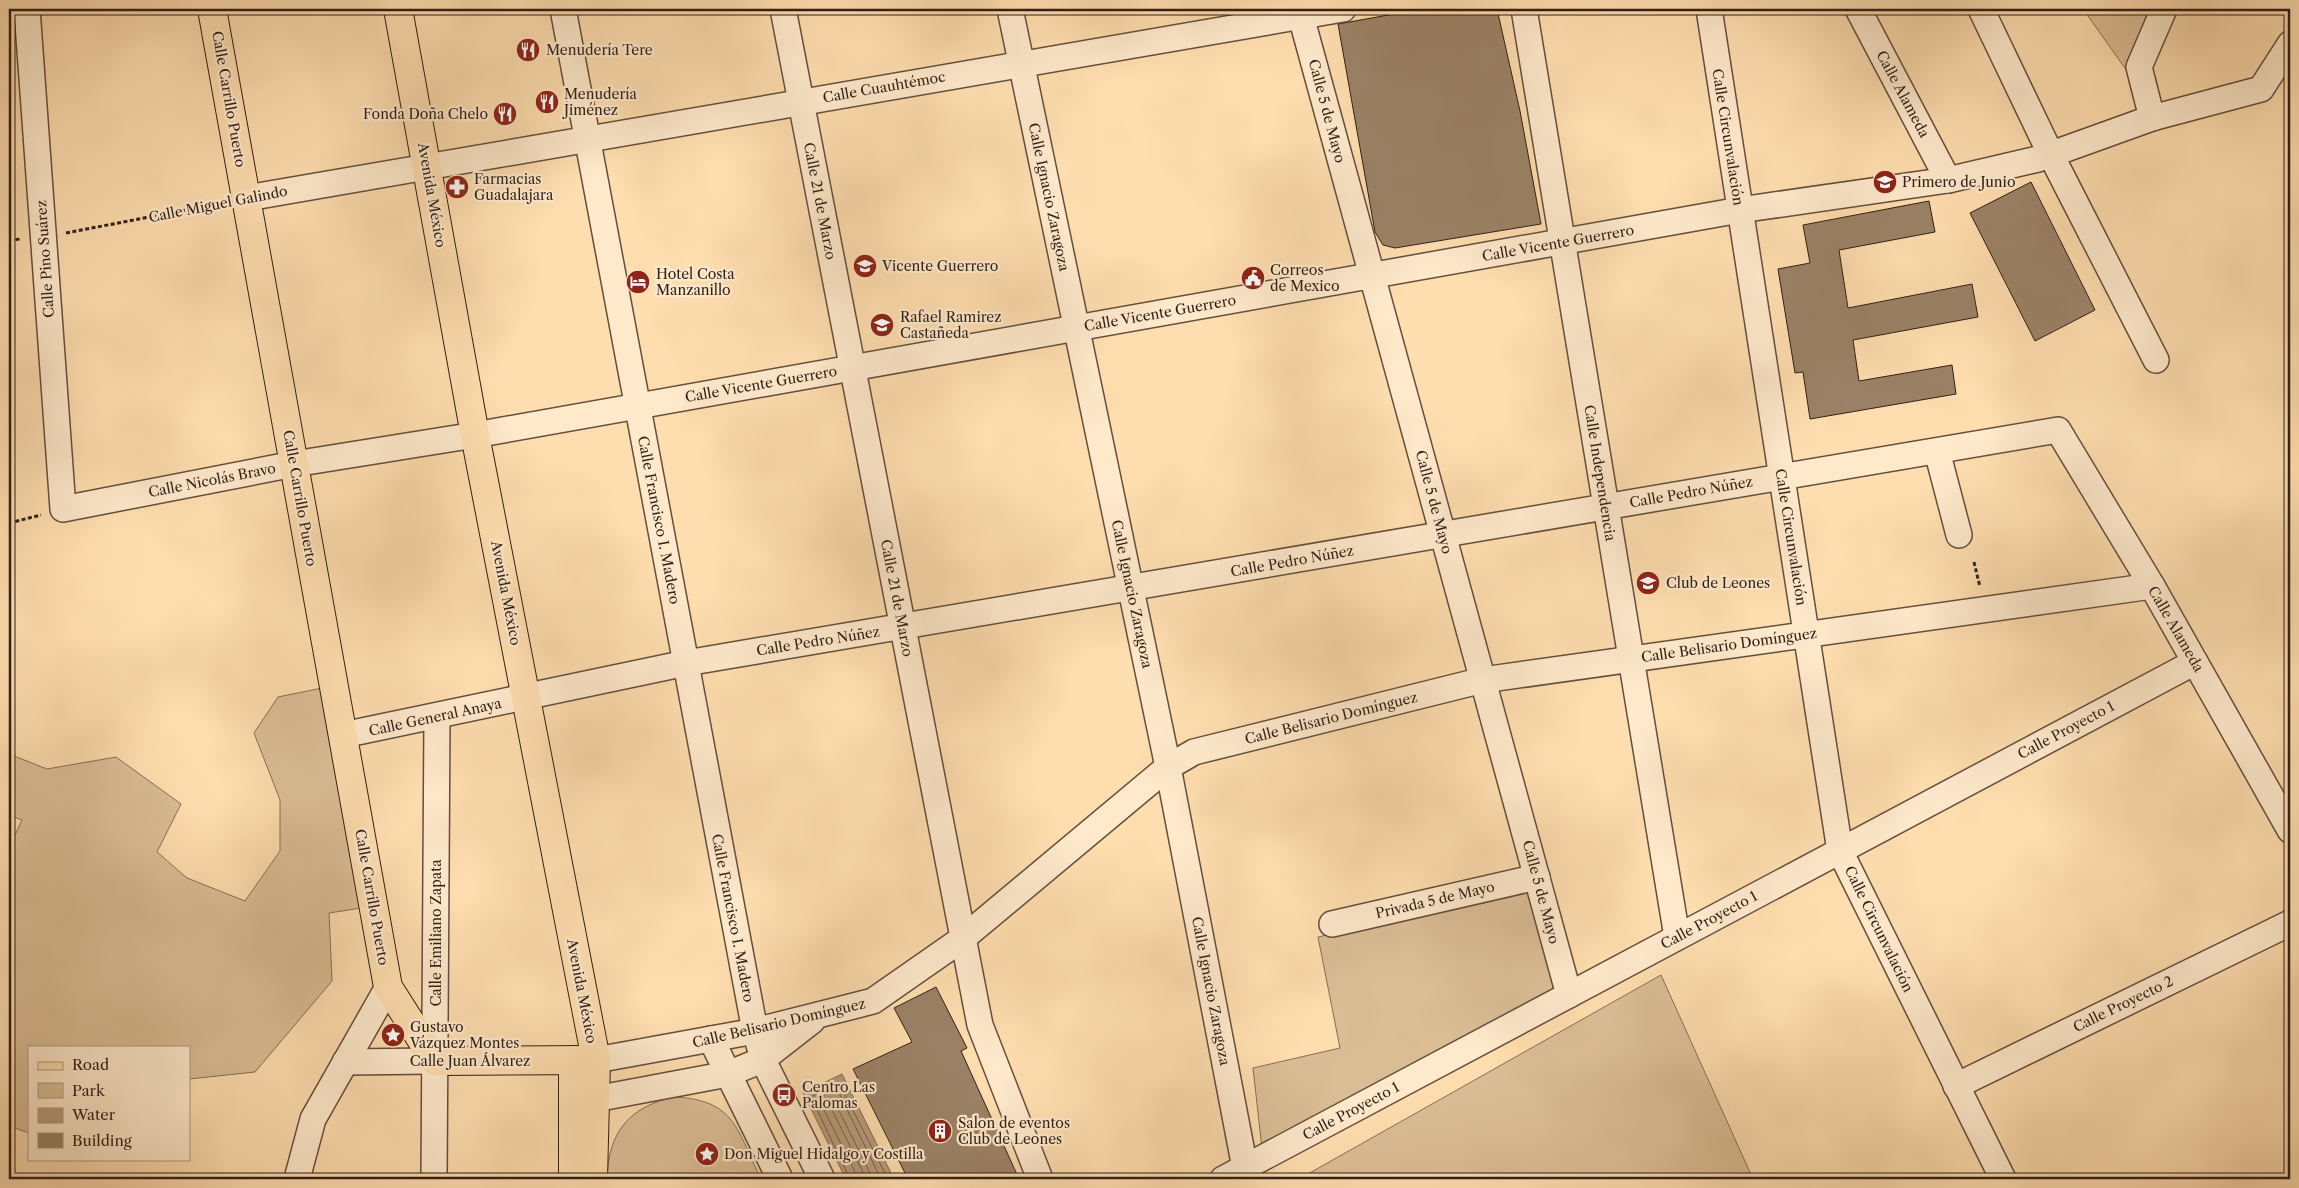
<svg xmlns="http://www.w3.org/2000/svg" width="2299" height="1188" viewBox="0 0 2299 1188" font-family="'Libre Caslon Text',serif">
	<rect width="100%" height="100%" fill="#feddaf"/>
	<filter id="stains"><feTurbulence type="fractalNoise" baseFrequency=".004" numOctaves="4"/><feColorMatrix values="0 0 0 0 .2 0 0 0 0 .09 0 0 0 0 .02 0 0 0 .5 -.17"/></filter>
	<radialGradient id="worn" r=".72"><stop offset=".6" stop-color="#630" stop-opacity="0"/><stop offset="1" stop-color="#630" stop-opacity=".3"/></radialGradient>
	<g fill="#dbbd95" stroke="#866e56">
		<path d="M 2083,9 L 2153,9 L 2127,71 Z"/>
		<path d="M 322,688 L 368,907 L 329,913 L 332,981 L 255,1072 L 189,1079 L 189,1047 L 29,1047 L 29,1133 L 9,1126 L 9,848 L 22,820 L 9,815 L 9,754 L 47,769 L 116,757 L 181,804 L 157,852 L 187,878 L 245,901 L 280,851 L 280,800 L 254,733 L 278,697 Z"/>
		<path d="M 1532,888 L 1559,1000 L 1262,1149 L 1253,1068 L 1340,1048 L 1318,937 Z"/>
		<path d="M 1661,975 L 1753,1179 L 1299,1179 Z"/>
		<path d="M 675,1097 C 736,1100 737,1131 761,1179 L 607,1179 C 608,1133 629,1106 675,1097 Z"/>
	</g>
	<path fill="#b89c7b" stroke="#826a53" d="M 842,1074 L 894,1179 L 846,1179 L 803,1093 Z"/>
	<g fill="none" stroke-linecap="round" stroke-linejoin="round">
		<g stroke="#745e49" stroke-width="1">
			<path d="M 850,1179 L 811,1097 L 838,1081 L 888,1179"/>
			<path d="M 856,1179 L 855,1172 L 819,1100 L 820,1097 L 835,1090 L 838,1091 L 881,1179"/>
			<path d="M 864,1179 L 862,1170 L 829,1104 L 831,1100 L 834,1101 L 873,1179"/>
		</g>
	</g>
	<g fill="#9b8266" stroke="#301f17">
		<path d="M 1422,9 L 1497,9 L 1520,111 L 1541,224 L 1395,248 L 1383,245 L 1375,232 L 1338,24 Z"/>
		<path d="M 2031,182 L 2095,310 L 2035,341 L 1970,213 Z"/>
		<path d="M 1929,201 L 1935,232 L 1839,250 L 1848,308 L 1972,284 L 1978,317 L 1853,340 L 1859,381 L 1952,365 L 1956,394 L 1810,419 L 1803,372 L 1795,373 L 1778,269 L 1810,263 L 1803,225 Z"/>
		<path d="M 936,987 L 967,1048 L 961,1051 L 1019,1179 L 908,1179 L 853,1069 L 912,1042 L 894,1008 Z"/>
	</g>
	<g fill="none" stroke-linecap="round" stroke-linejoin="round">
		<g stroke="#644e3d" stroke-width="28">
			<g id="minor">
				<path d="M 27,9 L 63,509 L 294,464 L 475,435 L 1740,210 L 1948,180 L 2038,159 L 2152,118 L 2261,89 L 2290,44"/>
				<path d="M 563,9 L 755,1031 L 764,1062 L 822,1179"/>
				<path d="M 783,9 L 980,1025 L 1040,1179"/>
				<path d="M 1010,9 L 1168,767 L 1245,1168 L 1249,1179"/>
				<path d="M 1299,9 L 1569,995"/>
				<path d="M 1524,9 L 1677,937"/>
				<path d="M 1709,9 L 1840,851 L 2003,1179"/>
				<path d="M 1858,9 L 1948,180"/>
				<path d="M 1981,9 L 2051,155 L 2156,360"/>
				<path d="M 2152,118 L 2139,67 L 2164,9"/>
				<path d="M 247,198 L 1343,9"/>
				<path d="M 1937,451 L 1959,535"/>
				<path d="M 343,735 L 686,663 L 2058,430 L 2152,586 L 2290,830"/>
				<path d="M 1332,924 L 1537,877"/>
				<path d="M 711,1039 L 780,1179"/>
				<path d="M 596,1060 L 755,1031 L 873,1001 L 962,939 L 1168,767 L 1194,752 L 1483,680 L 2152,586"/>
				<path d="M 345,1062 L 435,1061"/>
				<path d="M 1956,1086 L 2290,923"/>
				<path d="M 595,1099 L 728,1074 L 762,1060 L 812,1021"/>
				<path d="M 297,1179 L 313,1119 L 388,987"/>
				<path d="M 434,1179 L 437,716"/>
				<path d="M 1223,1179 L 2195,662"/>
			</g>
		</g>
		<g stroke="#301f17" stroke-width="30">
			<g id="major">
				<path d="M 212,9 L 388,987 L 435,1061 L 596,1060"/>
				<path d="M 398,9 L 475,435 L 596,1060 L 593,1179"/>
				<path d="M 573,1179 L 573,1060"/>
			</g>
		</g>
		<g stroke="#301f17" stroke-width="3" stroke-dasharray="4 2.5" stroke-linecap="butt">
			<path d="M 66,233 L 222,203"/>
			<path d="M 9,240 L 21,239"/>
			<path d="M 9,523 L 41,515"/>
			<path d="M 1974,562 L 1980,587"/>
		</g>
		<use href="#minor" stroke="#fee9cb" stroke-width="25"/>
		<use href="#major" stroke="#feddaf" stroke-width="28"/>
	</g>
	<defs>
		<g id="restaurant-disc" transform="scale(1.25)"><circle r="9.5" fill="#8f2418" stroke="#fee9cb"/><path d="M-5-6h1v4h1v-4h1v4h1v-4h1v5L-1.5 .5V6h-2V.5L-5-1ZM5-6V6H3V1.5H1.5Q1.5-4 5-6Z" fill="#fff"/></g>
		<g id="school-disc" transform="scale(1.25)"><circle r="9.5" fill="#8f2418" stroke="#fee9cb"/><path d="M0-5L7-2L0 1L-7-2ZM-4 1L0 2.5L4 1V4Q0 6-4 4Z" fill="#fff"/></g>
		<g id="pharmacy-disc" transform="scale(1.25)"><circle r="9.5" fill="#8f2418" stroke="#fee9cb"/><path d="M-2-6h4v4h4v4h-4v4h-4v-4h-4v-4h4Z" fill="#fff"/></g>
		<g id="civic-disc" transform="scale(1.25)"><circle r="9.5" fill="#8f2418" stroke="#fee9cb"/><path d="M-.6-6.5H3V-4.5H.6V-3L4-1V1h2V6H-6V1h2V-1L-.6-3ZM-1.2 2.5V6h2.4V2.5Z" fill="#fff"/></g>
		<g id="hotel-disc" transform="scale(1.25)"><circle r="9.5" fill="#8f2418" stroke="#fee9cb"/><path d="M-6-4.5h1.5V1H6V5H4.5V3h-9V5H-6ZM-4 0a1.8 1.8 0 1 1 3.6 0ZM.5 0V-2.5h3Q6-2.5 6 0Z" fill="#fff"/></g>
		<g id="sight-disc" transform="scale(1.25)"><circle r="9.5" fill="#8f2418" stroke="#fee9cb"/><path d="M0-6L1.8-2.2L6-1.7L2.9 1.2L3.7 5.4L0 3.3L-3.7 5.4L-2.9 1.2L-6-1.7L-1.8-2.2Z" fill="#fff"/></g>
		<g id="bus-disc" transform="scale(1.25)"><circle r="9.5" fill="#8f2418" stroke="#fee9cb"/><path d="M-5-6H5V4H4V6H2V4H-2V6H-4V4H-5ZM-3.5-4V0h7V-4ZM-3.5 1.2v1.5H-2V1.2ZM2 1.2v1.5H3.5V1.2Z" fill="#fff"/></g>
		<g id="building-disc" transform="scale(1.25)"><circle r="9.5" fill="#8f2418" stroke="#fee9cb"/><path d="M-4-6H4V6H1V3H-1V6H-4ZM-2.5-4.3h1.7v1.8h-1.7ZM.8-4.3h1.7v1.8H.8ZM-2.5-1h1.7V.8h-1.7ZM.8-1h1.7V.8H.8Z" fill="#fff"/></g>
	</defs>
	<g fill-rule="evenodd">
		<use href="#restaurant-disc" x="528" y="50"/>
		<use href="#restaurant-disc" x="547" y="102"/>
		<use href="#restaurant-disc" x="505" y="114"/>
		<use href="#school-disc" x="1885" y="182"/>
		<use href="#pharmacy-disc" x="457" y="187"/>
		<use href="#school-disc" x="865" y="266"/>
		<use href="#civic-disc" x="1253" y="278"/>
		<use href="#hotel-disc" x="638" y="282"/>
		<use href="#school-disc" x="882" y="325"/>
		<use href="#school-disc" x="1648" y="583"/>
		<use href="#sight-disc" x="393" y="1035"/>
		<use href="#bus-disc" x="784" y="1095"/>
		<use href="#building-disc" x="940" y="1131"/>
		<use href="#sight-disc" x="707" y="1154"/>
	</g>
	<g text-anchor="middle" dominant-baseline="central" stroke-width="4.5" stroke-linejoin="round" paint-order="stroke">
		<g font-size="14" fill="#301f17" stroke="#fee9cb" text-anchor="start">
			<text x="546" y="50">Menudería Tere</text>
			<text x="564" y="94">Menudería<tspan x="564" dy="16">Jiménez</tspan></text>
			<text x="488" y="114" text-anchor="end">Fonda Doña Chelo</text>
			<text x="474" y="179">Farmacias<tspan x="474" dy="16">Guadalajara</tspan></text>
			<text x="1902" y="182">Primero de Junio</text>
			<text x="882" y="266">Vicente Guerrero</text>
			<text x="1270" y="270">Correos<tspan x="1270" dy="16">de Mexico</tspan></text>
			<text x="656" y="274">Hotel Costa<tspan x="656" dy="16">Manzanillo</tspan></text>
			<text x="900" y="317">Rafael Ramirez<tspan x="900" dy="16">Castañeda</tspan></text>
			<text x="1666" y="583">Club de Leones</text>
			<text x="410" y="1027">Gustavo<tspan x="410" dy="16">Vázquez Montes</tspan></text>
			<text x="802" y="1087">Centro Las<tspan x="802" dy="16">Palomas</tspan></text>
			<text x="958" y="1123">Salon de eventos<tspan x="958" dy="16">Club de Leones</tspan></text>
			<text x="724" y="1154">Don Miguel Hidalgo y Costilla</text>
		</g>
		<g font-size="14" fill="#301f17" stroke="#fee9cb">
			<text transform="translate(884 87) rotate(-10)">Calle Cuauhtémoc</text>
			<text transform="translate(1903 94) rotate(62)">Calle Alameda</text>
			<text transform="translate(229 99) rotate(80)">Calle Carrillo Puerto</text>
			<text transform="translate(1327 111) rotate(75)">Calle 5 de Mayo</text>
			<text transform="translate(1728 137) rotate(81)">Calle Circunvalación</text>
			<text transform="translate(432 195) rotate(80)">Avenida México</text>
			<text transform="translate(1049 197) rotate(78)">Calle Ignacio Zaragoza</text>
			<text transform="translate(820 201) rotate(79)">Calle 21 de Marzo</text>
			<text transform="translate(218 204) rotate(-11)">Calle Miguel Galindo</text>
			<text transform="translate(1558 243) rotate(-10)">Calle Vicente Guerrero</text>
			<text transform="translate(45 259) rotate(-94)">Calle Pino Suárez</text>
			<text transform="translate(1160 313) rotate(-10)">Calle Vicente Guerrero</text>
			<text transform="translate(761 384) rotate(-10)">Calle Vicente Guerrero</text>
			<text transform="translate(1600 473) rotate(81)">Calle Independencia</text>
			<text transform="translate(212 480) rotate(-11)">Calle Nicolás Bravo</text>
			<text transform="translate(1691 492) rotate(-10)">Calle Pedro Núñez</text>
			<text transform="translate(300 498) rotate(80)">Calle Carrillo Puerto</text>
			<text transform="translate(1434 502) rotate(75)">Calle 5 de Mayo</text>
			<text transform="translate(659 520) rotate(79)">Calle Francisco I. Madero</text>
			<text transform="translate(1791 537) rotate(81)">Calle Circunvalación</text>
			<text transform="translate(1292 561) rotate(-10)">Calle Pedro Núñez</text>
			<text transform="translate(506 593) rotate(79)">Avenida México</text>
			<text transform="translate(1132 594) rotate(78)">Calle Ignacio Zaragoza</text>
			<text transform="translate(897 598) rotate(79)">Calle 21 de Marzo</text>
			<text transform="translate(2176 629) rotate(60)">Calle Alameda</text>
			<text transform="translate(818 641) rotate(-9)">Calle Pedro Núñez</text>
			<text transform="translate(1729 645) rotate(-8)">Calle Belisario Domínguez</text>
			<text transform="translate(435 717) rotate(-12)">Calle General Anaya</text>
			<text transform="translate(1331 718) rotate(-14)">Calle Belisario Domínguez</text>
			<text transform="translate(2066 730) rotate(-28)">Calle Proyecto 1</text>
			<text transform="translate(1541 892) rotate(75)">Calle 5 de Mayo</text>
			<text transform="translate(372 897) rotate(80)">Calle Carrillo Puerto</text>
			<text transform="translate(1435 900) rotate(-13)">Privada 5 de Mayo</text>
			<text transform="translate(733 918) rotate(79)">Calle Francisco I. Madero</text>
			<text transform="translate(1709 920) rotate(-28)">Calle Proyecto 1</text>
			<text transform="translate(1879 929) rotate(64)">Calle Circunvalación</text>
			<text transform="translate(436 933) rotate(-90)">Calle Emiliano Zapata</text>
			<text transform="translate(582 991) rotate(79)">Avenida México</text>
			<text transform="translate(1211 991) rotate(79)">Calle Ignacio Zaragoza</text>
			<text transform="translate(2123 1004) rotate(-26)">Calle Proyecto 2</text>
			<text transform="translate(779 1023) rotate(-13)">Calle Belisario Domínguez</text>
			<text x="470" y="1061">Calle Juan Álvarez</text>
			<text transform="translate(1351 1111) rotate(-28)">Calle Proyecto 1</text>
		</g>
	</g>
	<rect width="2299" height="1188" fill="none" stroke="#feddaf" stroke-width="30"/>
	<rect x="10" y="10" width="2279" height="1168" fill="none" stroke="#301f17" stroke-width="2.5"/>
	<rect x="15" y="15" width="2269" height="1158" fill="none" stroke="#301f17"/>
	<rect x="28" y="1046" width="162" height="115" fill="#fee9cb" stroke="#ac9883"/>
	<rect x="38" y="1062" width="25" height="8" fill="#feddaf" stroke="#ac9883"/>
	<text x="72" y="1070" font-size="15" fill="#301f17">Road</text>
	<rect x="38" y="1083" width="25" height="15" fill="#dbbd95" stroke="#ac9883"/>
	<text x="72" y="1096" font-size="15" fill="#301f17">Park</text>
	<rect x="38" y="1108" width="25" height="15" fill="#b89c7b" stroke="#ac9883"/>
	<text x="72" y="1120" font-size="15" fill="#301f17">Water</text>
	<rect x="38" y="1133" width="25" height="15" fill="#9b8266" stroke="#ac9883"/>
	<text x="72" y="1146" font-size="15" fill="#301f17">Building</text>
	<rect width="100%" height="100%" filter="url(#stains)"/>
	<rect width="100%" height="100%" fill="url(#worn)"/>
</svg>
